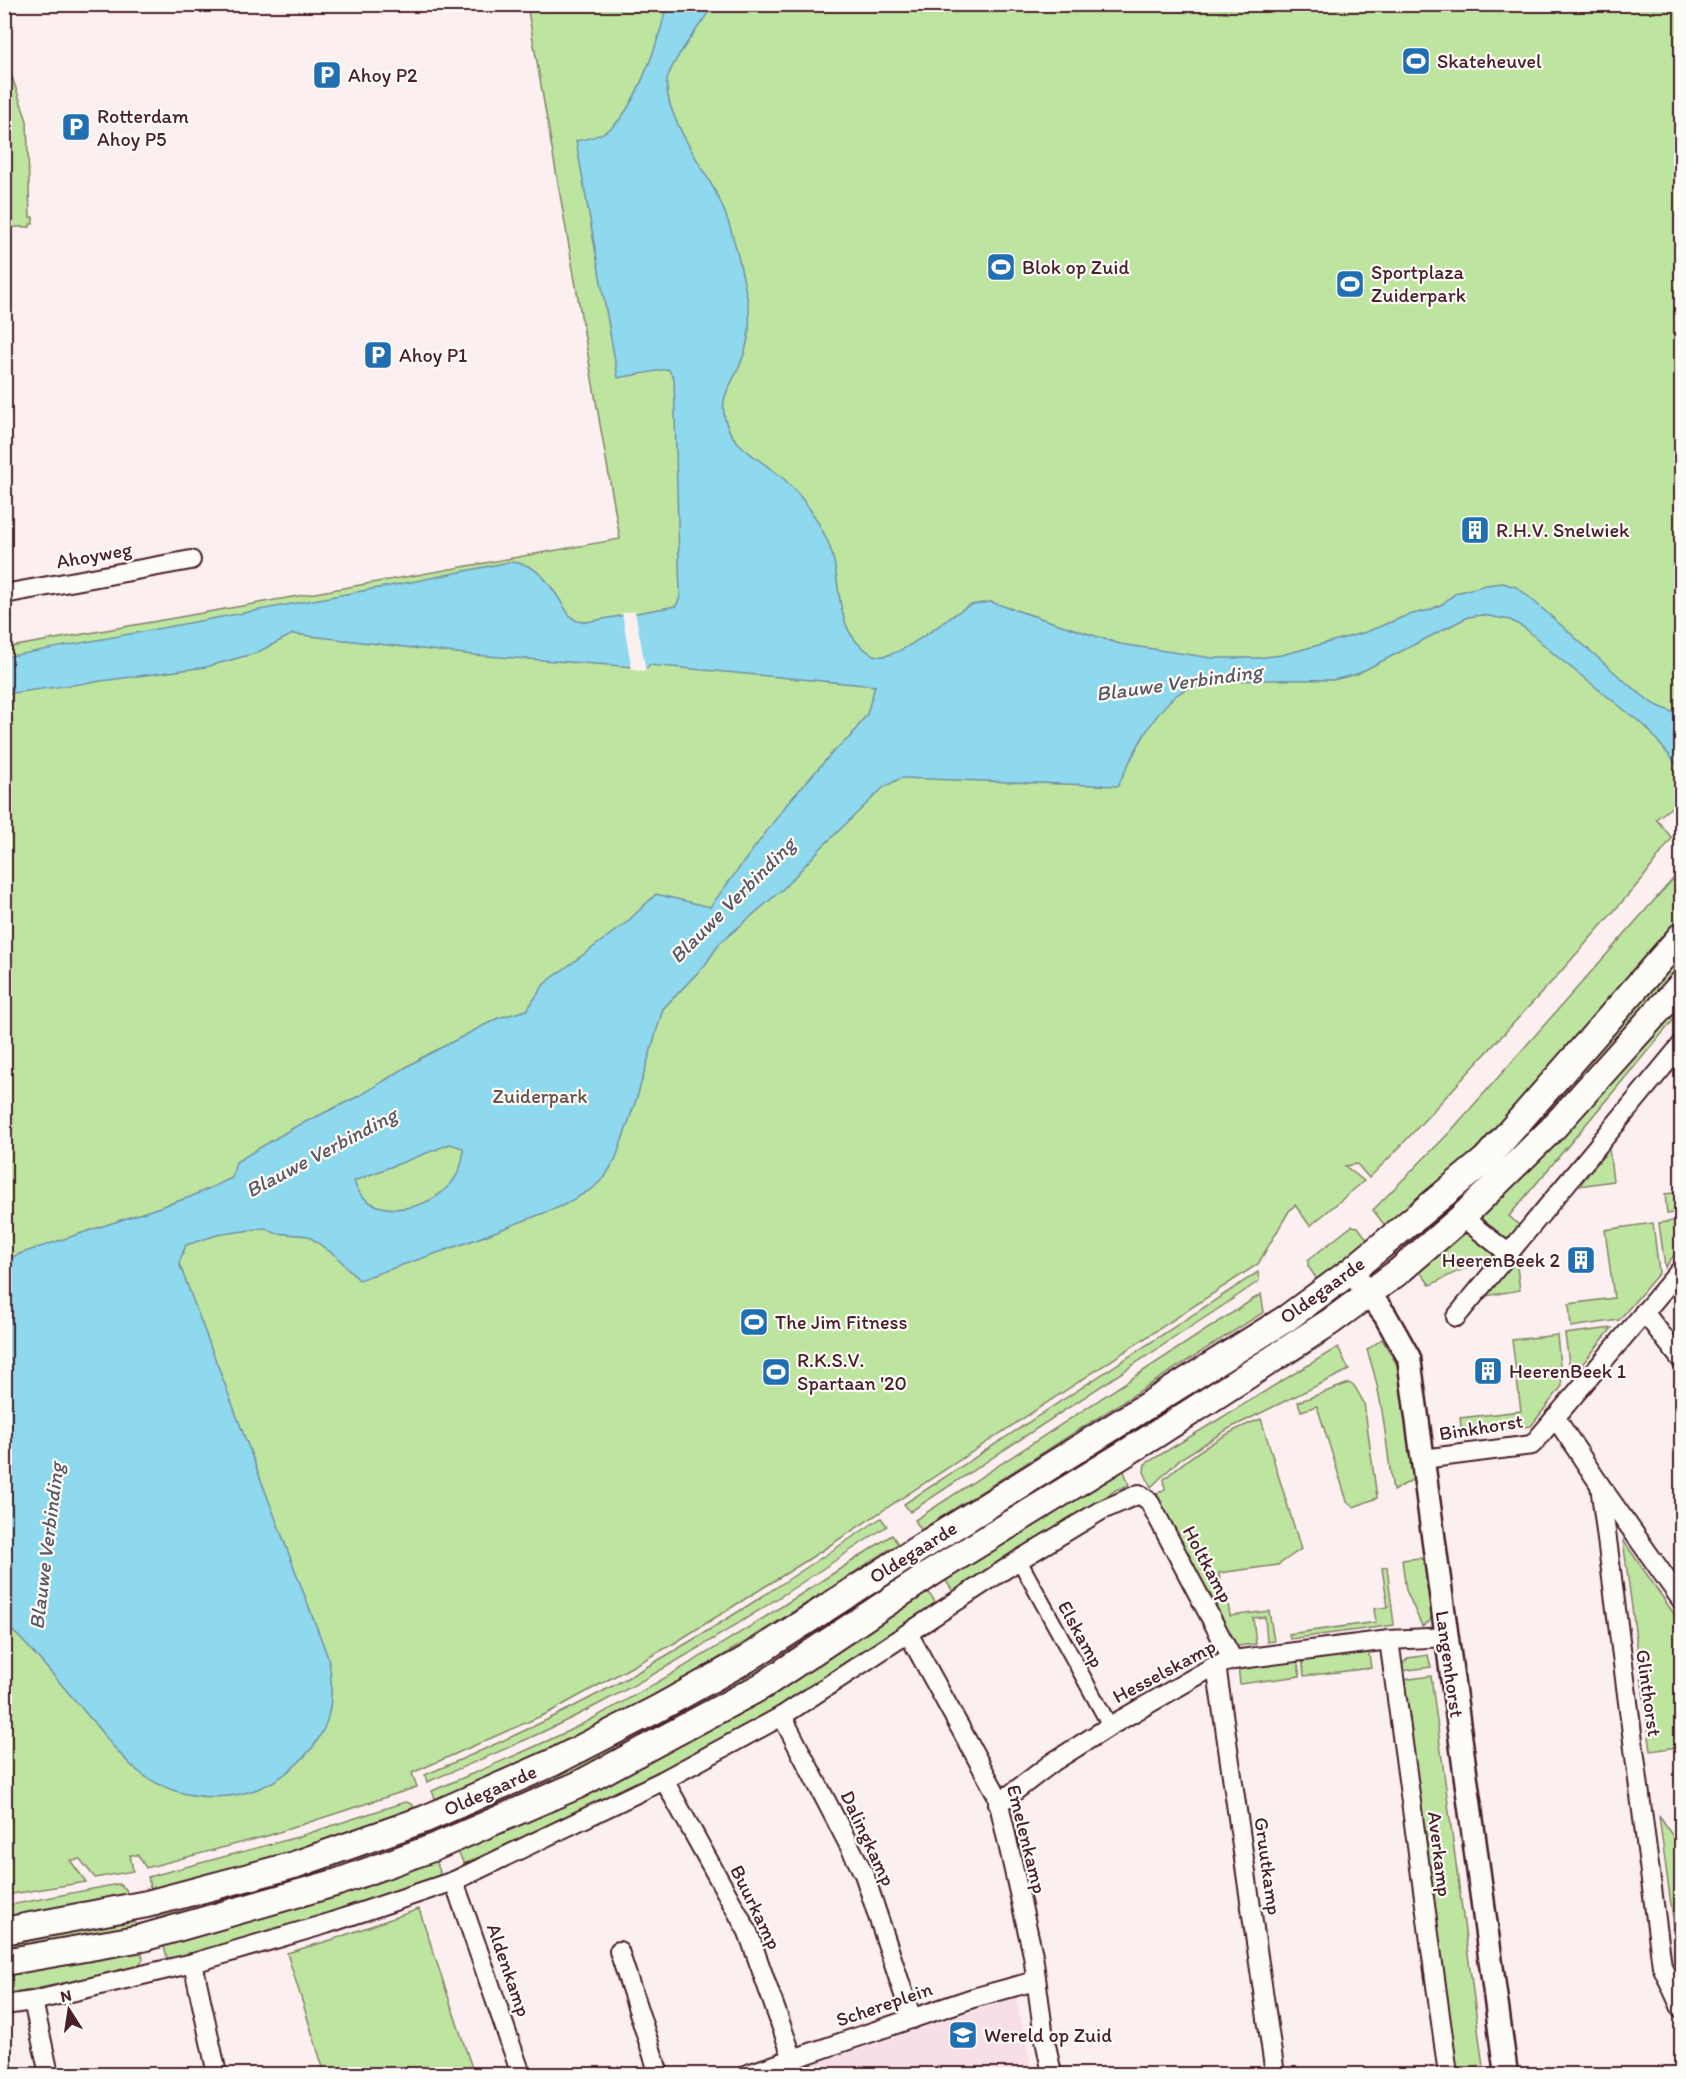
<svg xmlns="http://www.w3.org/2000/svg" width="1686" height="2079" viewBox="0 0 1686 2079" font-family="Itim,sans-serif">
	<rect width="100%" height="100%" fill="#fbeff0"/>
	<filter id="ink" filterUnits="userSpaceOnUse"><feTurbulence type="fractalNoise" baseFrequency=".0167" numOctaves="2"/><feDisplacementMap in="SourceGraphic" scale="12" xChannelSelector="R" yChannelSelector="G"/><feConvolveMatrix kernelMatrix="1 2 1 2 8 2 1 2 1" color-interpolation-filters="sRGB"/></filter>
	<g filter="url(#ink)">
		<path fill="#f8dfe7" d="M 1016,1997 L 1033,2074 L 783,2074 Z"/>
		<g fill="#bee5a0" stroke="#848266" stroke-width="1.5">
			<path d="M 527,5 L 1681,5 L 1681,800 L 1656,819 L 1672,838 L 1643,878 L 1557,976 L 1396,1151 L 1369,1178 L 1357,1164 L 1345,1166 L 1364,1181 L 1310,1226 L 1295,1205 L 1289,1211 L 1258,1264 L 809,1559 L 673,1644 L 548,1713 L 412,1773 L 417,1787 L 267,1836 L 146,1868 L 138,1855 L 130,1855 L 133,1871 L 95,1878 L 80,1859 L 70,1860 L 86,1882 L 5,1895 L 5,648 L 620,539 Z"/>
			<path d="M 5,56 L 27,121 L 30,217 L 33,217 L 33,224 L 30,224 L 30,227 L 5,227 Z"/>
			<path d="M 1681,870 L 1681,924 L 1475,1155 L 1389,1231 L 1373,1210 L 1449,1133 Z"/>
			<path d="M 1681,943 L 1681,973 L 1536,1138 L 1408,1254 L 1399,1241 Z"/>
			<path d="M 1681,993 L 1681,1011 L 1509,1216 L 1520,1226 C 1517,1229 1514,1235 1510,1237 C 1500,1242 1483,1222 1480,1215 Z"/>
			<path d="M 1609,1149 L 1613,1181 L 1579,1186 Z"/>
			<path d="M 1681,1192 L 1681,1212 L 1667,1214 L 1665,1194 Z"/>
			<path d="M 1681,1220 L 1681,1246 L 1665,1267 L 1659,1223 Z"/>
			<path d="M 1653,1223 L 1659,1273 L 1619,1320 L 1571,1327 L 1569,1304 L 1614,1298 L 1605,1230 Z"/>
			<path d="M 1352,1226 L 1358,1227 L 1372,1246 L 1320,1284 L 1308,1266 L 1308,1260 Z"/>
			<path d="M 1460,1233 L 1469,1234 L 1499,1256 L 1489,1268 C 1472,1260 1446,1278 1430,1285 L 1415,1265 Z"/>
			<path d="M 1516,1259 L 1520,1290 L 1486,1296 Z"/>
			<path d="M 1258,1272 L 1259,1281 L 1221,1307 L 910,1512 L 904,1504 Z"/>
			<path d="M 1261,1294 L 1264,1312 L 921,1530 L 915,1520 Z"/>
			<path d="M 1311,1307 L 1319,1321 L 936,1564 L 927,1550 Z"/>
			<path d="M 1612,1328 L 1571,1378 L 1565,1334 Z"/>
			<path d="M 1327,1332 L 1332,1339 L 1131,1464 L 1124,1471 L 1129,1485 L 1116,1490 L 955,1592 L 952,1590 L 942,1575 Z"/>
			<path d="M 1557,1335 L 1562,1386 L 1531,1426 L 1462,1434 L 1460,1418 L 1521,1411 L 1512,1340 Z"/>
			<path d="M 1382,1339 L 1399,1368 L 1405,1391 L 1417,1477 L 1393,1491 C 1386,1444 1383,1395 1367,1350 Z"/>
			<path d="M 1338,1347 L 1349,1370 L 1228,1429 L 1180,1459 L 1151,1487 L 1144,1472 L 1145,1464 Z"/>
			<path d="M 1349,1383 L 1355,1387 L 1364,1403 L 1377,1498 L 1354,1507 L 1347,1501 L 1317,1406 L 1301,1411 L 1298,1402 Z"/>
			<path d="M 1261,1419 L 1301,1549 L 1278,1565 L 1219,1573 L 1223,1603 L 1228,1603 L 1230,1616 L 1269,1611 L 1274,1641 L 1267,1642 L 1265,1617 L 1253,1618 L 1256,1644 L 1237,1646 L 1230,1637 L 1155,1495 L 1165,1489 L 1164,1479 C 1192,1454 1225,1432 1261,1419 Z"/>
			<path d="M 881,1518 L 887,1526 C 793,1589 697,1653 597,1705 C 542,1734 485,1758 427,1782 L 425,1775 C 482,1751 539,1725 594,1696 C 694,1643 787,1581 881,1518 Z"/>
			<path d="M 892,1535 L 898,1544 C 825,1591 753,1639 678,1682 C 620,1716 559,1744 498,1772 L 501,1780 L 439,1807 L 432,1791 C 485,1768 539,1747 590,1720 C 694,1664 793,1600 892,1535 Z"/>
			<path d="M 1623,1540 L 1681,1624 L 1682,1742 L 1677,1747 L 1651,1751 Z"/>
			<path d="M 1420,1558 L 1426,1560 L 1435,1611 L 1429,1622 L 1422,1626 L 1406,1590 L 1402,1560 Z"/>
			<path d="M 909,1561 L 918,1577 L 759,1679 L 452,1835 L 443,1817 Z"/>
			<path d="M 1387,1567 L 1394,1625 L 1290,1639 L 1289,1634 L 1376,1622 L 1374,1609 L 1388,1607 L 1382,1568 Z"/>
			<path d="M 925,1586 L 937,1605 L 778,1708 L 654,1777 L 464,1864 L 455,1845 Z"/>
			<path d="M 1368,1648 L 1371,1668 L 1304,1676 L 1302,1656 Z"/>
			<path d="M 1428,1655 L 1431,1667 L 1401,1671 L 1401,1666 L 1408,1658 Z"/>
			<path d="M 1297,1658 L 1300,1676 L 1240,1684 L 1238,1665 Z"/>
			<path d="M 1431,1676 L 1484,2074 L 1455,2074 L 1403,1680 Z"/>
			<path d="M 405,1802 C 413,1803 415,1808 418,1816 L 152,1898 L 148,1877 L 294,1838 Z"/>
			<path d="M 1659,1816 L 1681,1848 L 1681,1972 L 1679,1964 Z"/>
			<path d="M 422,1826 L 429,1844 L 159,1927 L 155,1909 Z"/>
			<path d="M 433,1853 L 440,1872 L 438,1877 L 263,1936 L 168,1961 L 162,1939 Z"/>
			<path d="M 118,1884 L 126,1889 L 129,1903 L 5,1926 L 5,1906 Z"/>
			<path d="M 419,1909 L 474,2074 L 325,2074 L 287,1953 L 331,1940 Z"/>
			<path d="M 133,1914 L 137,1933 L 5,1957 L 5,1938 Z"/>
			<path d="M 140,1944 L 143,1959 L 138,1968 L 5,1995 L 5,1969 Z"/>
		</g>
		<path fill="#8ed9ee" stroke="#738fa0" stroke-width="1.5" fill-rule="evenodd" d="M 666,5 L 713,5 C 703,23 668,64 667,82 C 664,116 706,170 720,201 C 733,228 742,272 748,302 C 751,321 749,342 742,360 C 733,386 715,396 728,428 C 736,448 767,464 784,479 C 802,496 816,516 826,538 C 846,577 828,632 874,655 C 894,665 950,615 968,606 C 975,603 984,603 991,602 L 1120,644 L 1212,658 L 1257,658 L 1282,655 L 1366,632 L 1408,615 L 1430,610 L 1442,604 L 1456,593 L 1486,585 L 1503,583 L 1516,587 L 1528,596 L 1629,685 L 1652,703 L 1681,716 L 1681,770 L 1647,728 L 1555,655 L 1525,628 L 1510,620 L 1483,615 L 1468,617 L 1357,674 L 1333,680 C 1300,680 1202,676 1178,694 C 1153,712 1131,758 1118,786 L 901,778 L 884,787 L 820,849 L 784,888 L 720,943 L 705,965 L 663,1009 L 638,1094 L 616,1158 L 605,1177 L 592,1189 L 562,1206 L 466,1243 L 359,1280 L 336,1256 L 308,1236 L 275,1233 L 265,1228 L 217,1235 L 186,1245 L 179,1263 L 329,1660 C 336,1707 329,1738 291,1769 C 250,1805 183,1806 139,1772 C 120,1757 105,1736 90,1718 C 67,1691 45,1665 21,1639 L 5,1624 L 5,1260 L 22,1253 L 190,1197 L 232,1178 L 236,1162 L 293,1128 L 361,1095 L 421,1058 L 498,1018 L 527,1010 L 544,984 L 627,922 L 656,894 L 710,907 L 787,804 L 832,753 L 851,736 L 867,714 L 875,686 L 649,665 L 648,668 L 473,655 L 293,634 L 256,653 L 206,667 L 5,694 L 5,657 L 416,581 L 509,562 C 542,562 554,592 570,616 L 577,621 L 586,622 L 676,606 L 680,597 L 674,378 L 668,369 L 618,378 L 576,141 C 588,139 601,136 611,128 C 635,110 662,34 666,5 ZM 450,1144 L 463,1148 C 467,1206 369,1233 354,1181 Z"/>
		<path fill="#fbeff0" d="M 635,611 L 646,671 L 644,671 L 632,670 L 622,613 Z"/>
		<g fill="none" stroke-linecap="round" stroke-linejoin="round">
			<g stroke="#4a1f2b" stroke-width="18">
				<path id="pedestrian" d="M 1019,1560 L 1110,1726"/>
			</g>
			<g stroke="#4a1f2b" stroke-width="22">
				<g id="minor">
					<path d="M 4,594 L 191,560"/>
					<path d="M 1462,1217 L 1508,1253"/>
					<path d="M 1644,1312 L 1682,1361"/>
					<path d="M 1456,1317 L 1682,1044"/>
					<path d="M 1555,1417 L 1600,1485 L 1682,1601"/>
					<path d="M 1423,1459 L 1532,1445 L 1682,1268"/>
					<path d="M 1600,1485 L 1662,1966 L 1682,2010"/>
					<path d="M 908,1633 L 997,1795 L 1033,1955 L 1043,2030 L 1052,2074"/>
					<path d="M 1389,1640 L 1448,2074"/>
					<path d="M 1216,1665 L 1275,2074"/>
					<path d="M 782,1716 L 864,1874 L 912,2019"/>
					<path d="M 664,1780 L 748,1932 L 793,2059"/>
					<path d="M 998,1804 L 1053,1762 L 1110,1726 L 1216,1665 L 1233,1660 L 1389,1640 L 1447,1637"/>
					<path d="M 454,1881 L 521,2074"/>
					<path d="M 619,1951 L 659,2074"/>
					<path d="M 193,1963 L 217,2074"/>
					<path d="M 33,2001 L 49,2074"/>
					<path d="M 4,2005 L 33,2001 L 193,1963 L 326,1924 L 454,1881 L 664,1780 L 782,1716 L 1019,1560 L 1100,1511 L 1139,1494 L 1149,1501 L 1233,1660"/>
					<path d="M 748,2074 L 973,1998 L 1035,1981"/>
				</g>
			</g>
			<g stroke="#4a1f2b" stroke-width="27">
				<path id="tertiary" d="M 1351,1271 L 1385,1315 L 1409,1358 L 1506,2074"/>
			</g>
			<g stroke="#4a1f2b" stroke-width="30">
				<g id="secondary">
					<path d="M 4,1931 L 147,1904 L 294,1865 L 425,1819 L 554,1762 L 657,1709 L 747,1659 L 918,1549 L 1287,1318 L 1351,1271 L 1486,1159 L 1682,935"/>
					<path d="M 4,1962 L 142,1938 L 338,1882 L 435,1847 L 578,1785 L 762,1686 L 933,1572 L 1155,1435 L 1330,1322 L 1398,1272 L 1462,1217 L 1552,1129 L 1682,984"/>
				</g>
			</g>
			<use href="#pedestrian" stroke="#fdfcf7" stroke-width="14"/>
			<use href="#minor" stroke="#fdfcf7" stroke-width="18"/>
			<use href="#tertiary" stroke="#fdfcf7" stroke-width="22"/>
			<use href="#secondary" stroke="#fdfcf7" stroke-width="26"/>
		</g>
	</g>
	<defs>
		<g id="stadium-square" transform="scale(1.5)"><rect x="-9" y="-9" width="18" height="18" rx="4" fill="#1f6fb2" stroke="#fdfcf7"/><path d="M0-5a6.5 5 0 1 0 0 10a6.5 5 0 1 0 0-10ZM-3.5-1.8h7v3.6h-7Z" fill="#fff"/></g>
		<g id="parking-square" transform="scale(1.5)"><rect x="-9" y="-9" width="18" height="18" rx="4" fill="#1f6fb2" stroke="#fdfcf7"/><path d="M-3.5-5.5H1a3.5 3.5 0 0 1 0 7H-1V5.5H-3.5ZM-1-3.4V-.6H.8a1.4 1.4 0 0 0 0-2.8Z" fill="#fff"/></g>
		<g id="building-square" transform="scale(1.5)"><rect x="-9" y="-9" width="18" height="18" rx="4" fill="#1f6fb2" stroke="#fdfcf7"/><path d="M-4-6H4V6H1V3H-1V6H-4ZM-2.5-4.3h1.7v1.8h-1.7ZM.8-4.3h1.7v1.8H.8ZM-2.5-1h1.7V.8h-1.7ZM.8-1h1.7V.8H.8Z" fill="#fff"/></g>
		<g id="school-square" transform="scale(1.5)"><rect x="-9" y="-9" width="18" height="18" rx="4" fill="#1f6fb2" stroke="#fdfcf7"/><path d="M0-5L7-2L0 1L-7-2ZM-4 1L0 2.5L4 1V4Q0 6-4 4Z" fill="#fff"/></g>
	</defs>
	<g fill-rule="evenodd">
		<use href="#stadium-square" x="1416" y="61"/>
		<use href="#parking-square" x="327" y="75"/>
		<use href="#parking-square" x="76" y="127"/>
		<use href="#stadium-square" x="1001" y="267"/>
		<use href="#stadium-square" x="1350" y="284"/>
		<use href="#parking-square" x="378" y="355"/>
		<use href="#building-square" x="1475" y="530"/>
		<use href="#building-square" x="1581" y="1260"/>
		<use href="#stadium-square" x="754" y="1322"/>
		<use href="#building-square" x="1488" y="1371"/>
		<use href="#stadium-square" x="776" y="1372"/>
		<use href="#school-square" x="963" y="2035"/>
	</g>
	<g text-anchor="middle" dominant-baseline="central" stroke-width="4.5" stroke-linejoin="round" paint-order="stroke">
		<g font-size="20" fill="#4a1f2b" stroke="#fdfcf7" text-anchor="start">
			<text x="1437" y="61">Skateheuvel</text>
			<text x="348" y="75">Ahoy P2</text>
			<text x="97" y="116">Rotterdam<tspan x="97" dy="23">Ahoy P5</tspan></text>
			<text x="1022" y="267">Blok op Zuid</text>
			<text x="1371" y="272">Sportplaza<tspan x="1371" dy="23">Zuiderpark</tspan></text>
			<text x="399" y="355">Ahoy P1</text>
			<text x="1496" y="530">R.H.V. Snelwiek</text>
			<text x="1560" y="1260" text-anchor="end">HeerenBeek 2</text>
			<text x="775" y="1322">The Jim Fitness</text>
			<text x="797" y="1360">R.K.S.V.<tspan x="797" dy="23">Spartaan '20</tspan></text>
			<text x="1509" y="1371">HeerenBeek 1</text>
			<text x="984" y="2035">Wereld op Zuid</text>
		</g>
		<g font-size="20" fill="#4a1f2b" stroke="#fdfcf7">
			<text transform="translate(94 555) rotate(-10)">Ahoyweg</text>
			<text transform="translate(1322 1290) rotate(-36)">Oldegaarde</text>
			<text transform="translate(1481 1427) rotate(-9)">Binkhorst</text>
			<text transform="translate(913 1552) rotate(-32)">Oldegaarde</text>
			<text transform="translate(1208 1564) rotate(62)">Holtkamp</text>
			<text transform="translate(1081 1634) rotate(61)">Elskamp</text>
			<text transform="translate(1450 1664) rotate(82)">Langenhorst</text>
			<text transform="translate(1164 1671) rotate(-28)">Hesselskamp</text>
			<text transform="translate(1649 1693) rotate(82)">Glinthorst</text>
			<text transform="translate(490 1790) rotate(-24)">Oldegaarde</text>
			<text transform="translate(868 1838) rotate(65)">Dalingkamp</text>
			<text transform="translate(1027 1839) rotate(76)">Emelenkamp</text>
			<text transform="translate(1440 1854) rotate(83)">Averkamp</text>
			<text transform="translate(1268 1866) rotate(82)">Gruutkamp</text>
			<text transform="translate(756 1907) rotate(64)">Buurkamp</text>
			<text transform="translate(509 1970) rotate(71)">Aldenkamp</text>
			<text transform="translate(884 2004) rotate(-19)">Schereplein</text>
		</g>
		<g font-size="20" fill="#675048" stroke="#fdfcf7">
			<text x="540" y="1096">Zuiderpark</text>
		</g>
		<g font-size="21" font-style="italic" fill="#5e5766" stroke="#fdfcf7">
			<text transform="translate(1179 682) rotate(-8)">Blauwe Verbinding</text>
			<text transform="translate(732 900) rotate(-45)">Blauwe Verbinding</text>
			<text transform="translate(321 1152) rotate(-28)">Blauwe Verbinding</text>
			<text transform="translate(46 1546) rotate(-83)">Blauwe Verbinding</text>
		</g>
	</g>
	<rect width="1686" height="2079" fill="none" stroke="#fdfcf7" stroke-width="24"/>
	<rect x="12" y="12" width="1662" height="2055" fill="none" stroke="#4a1f2b" stroke-width="2" filter="url(#ink)"/>
	<g transform="translate(69 2010) rotate(348)" stroke="#fdfcf7" stroke-width="4.5" paint-order="stroke">
	<path d="M0-4.5L10 22L0 15L-10 22Z" fill="#4a1f2b"/>
	<text y="-9" font-size="16" font-weight="bold" text-anchor="middle" fill="#4a1f2b">N</text>
	</g>
</svg>
